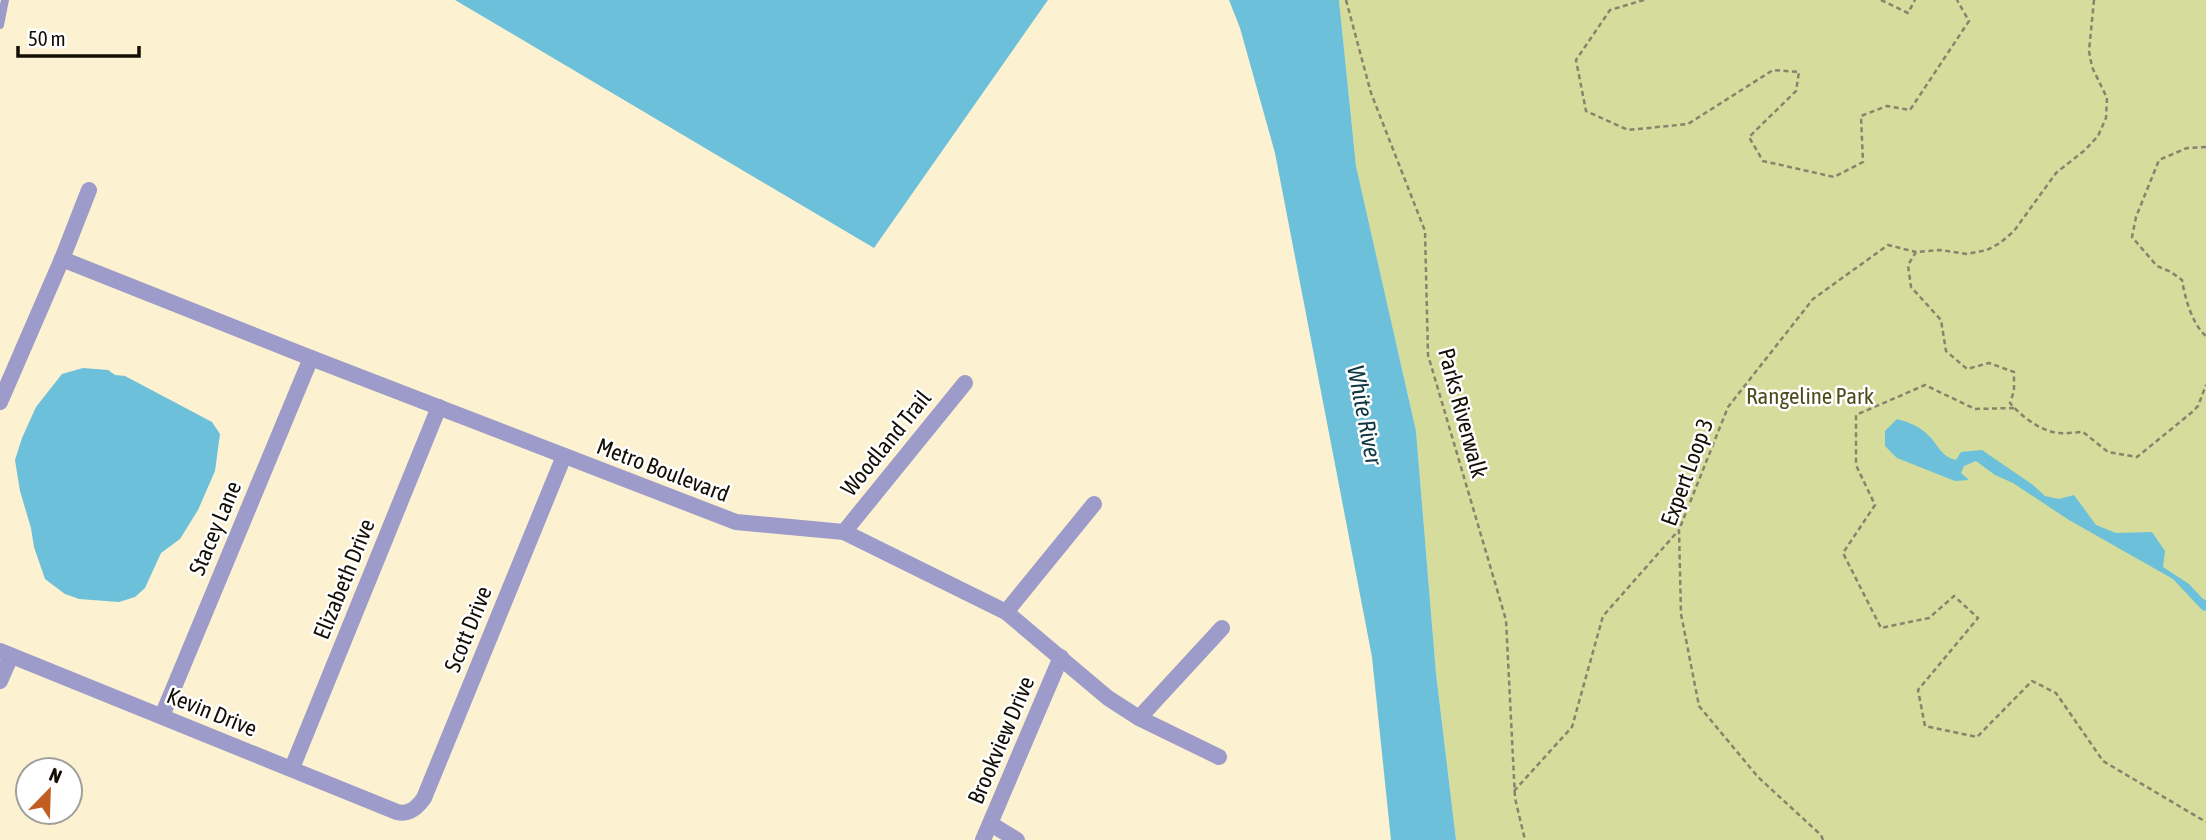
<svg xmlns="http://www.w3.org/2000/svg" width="2206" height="840" viewBox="0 0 2206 840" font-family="'Asap Condensed',sans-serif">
	<rect width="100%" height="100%" fill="#fcf1d0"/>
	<path fill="#d6dc9b" d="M 1339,0 L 2206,0 L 2206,840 L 1456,840 L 1436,673 L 1416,431 L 1356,166 Z"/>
	<g fill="#6cc0da">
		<path d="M 455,0 L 1048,0 L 874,248 Z"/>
		<path d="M 1229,0 L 1339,0 L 1356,166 L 1416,431 L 1436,673 L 1456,840 L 1391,840 L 1372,657 L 1334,459 L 1275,153 L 1240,28 Z"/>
		<path d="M 83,368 L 108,370 L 115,375 L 125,376 L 212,422 L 220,434 L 215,471 L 198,510 L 180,539 L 161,553 L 145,588 L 135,597 L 119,602 L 79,599 L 65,594 L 45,579 L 34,547 L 31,528 L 20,491 L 15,460 L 22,438 L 36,407 L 62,374 Z"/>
		<path d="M 1897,419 C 1908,422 1919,426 1927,434 C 1938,444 1941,457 1956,460 L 1961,452 L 1982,450 L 2033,485 L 2045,496 L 2059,499 L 2074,495 L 2096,525 L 2116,533 L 2152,532 L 2165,551 L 2163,567 L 2189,584 L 2203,599 L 2206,600 L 2206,611 L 2202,610 L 2173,579 L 2069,520 L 2013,483 L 1995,475 L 1976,461 L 1964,466 L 1961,473 L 1969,480 L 1955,481 L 1897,458 L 1885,446 L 1885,431 Z"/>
	</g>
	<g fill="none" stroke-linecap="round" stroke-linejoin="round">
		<g stroke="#8a826c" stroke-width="2.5" stroke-dasharray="5 3.5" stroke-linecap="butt">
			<path d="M 1346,0 L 1371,93 L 1425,231 L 1428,355 L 1506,620 L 1515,798 L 1525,840"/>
			<path d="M 1644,0 L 1610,10 L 1576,60 L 1586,111 L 1628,130 L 1688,124 L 1773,70 L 1799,72 L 1796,91 L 1749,137 L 1763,161 L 1834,177 L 1863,162 L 1861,116 L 1887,106 L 1910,110 L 1969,21 L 1957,0"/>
			<path d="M 1881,0 L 1908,13 L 1915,0"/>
			<path d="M 2094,0 L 2089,51 L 2092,67 L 2107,98 L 2106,118 L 2098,136 L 2085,150 L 2056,173 L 2014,231 L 2000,243 L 1987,250 L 1967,254 L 1940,250 L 1916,252 L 1908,265 L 1911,287 L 1941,320 L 1946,351 L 1967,369 L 1989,363 L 2014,372 L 2014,391 L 2010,403 C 2021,416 2041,432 2060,433 C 2067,434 2076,432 2083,432 L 2108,452 L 2137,457 L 2191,413 L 2198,406 L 2206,385"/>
			<path d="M 2206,147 L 2187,148 L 2159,160 L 2136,217 L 2132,237 L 2157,266 L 2171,272 L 2182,280 C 2185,298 2192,324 2206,336"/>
			<path d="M 2014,408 L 1975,409 L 1925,385 L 1856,415 L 1856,465 L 1875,505 L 1843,553 L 1881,628 L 1929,618 L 1954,596 L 1978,618 L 1918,690 L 1925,726 L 1977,737 L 2032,681 L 2056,693 L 2103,761 L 2206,822"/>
			<path d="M 1514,791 L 1572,727 L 1603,616 L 1678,531"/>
			<path d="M 1823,840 L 1821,835 L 1758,777 L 1699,706 L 1681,614 L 1679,530 L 1728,407 L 1813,299 L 1888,245 L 1916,252"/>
		</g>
		<path stroke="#9d9bc9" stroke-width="8" d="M 0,25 L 5,0"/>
		<g stroke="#9d9bc9" stroke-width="16">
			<path d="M 62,259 L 311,358 L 736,522 L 844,532 L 1006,612 L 1108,698 L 1139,718 L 1219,757"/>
			<path d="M 0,402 L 62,259 L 89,190"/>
			<path d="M 844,532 L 965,383"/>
			<path d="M 1006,612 L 1094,504"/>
			<path d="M 0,651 L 397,812 C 409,815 417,808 424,798 L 564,456"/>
			<path d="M 0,681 L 11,656"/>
			<path d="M 162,716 L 311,358"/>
			<path d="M 1139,718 L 1222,628"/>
			<path d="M 292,768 L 439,407"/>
			<path d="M 991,824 L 1017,840"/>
			<path d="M 983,840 L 1061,657"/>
		</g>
	</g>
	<g text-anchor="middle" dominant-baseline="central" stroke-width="5" stroke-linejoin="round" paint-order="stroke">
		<g font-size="23" fill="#4b4e1b" stroke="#fff">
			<text x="1810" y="396">Rangeline Park</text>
		</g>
		<g font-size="23" fill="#130f05" stroke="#fff">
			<text transform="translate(1463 413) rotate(75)">Parks Riverwalk</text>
			<text transform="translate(886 443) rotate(-51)">Woodland Trail</text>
			<text transform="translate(663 470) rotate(21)">Metro Boulevard</text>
			<text transform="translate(1687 472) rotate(-70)">Expert Loop 3</text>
			<text transform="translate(215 528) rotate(-67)">Stacey Lane</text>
			<text transform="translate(344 579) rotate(-68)">Elizabeth Drive</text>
			<text transform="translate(468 629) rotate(-68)">Scott Drive</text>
			<text transform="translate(212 712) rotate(22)">Kevin Drive</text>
			<text transform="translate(1001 740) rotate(-67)">Brookview Drive</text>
		</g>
		<g font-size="24" font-style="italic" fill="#0f3743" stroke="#fff">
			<text transform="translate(1365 415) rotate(79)">White River</text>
		</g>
	</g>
	<g transform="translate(49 791) rotate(23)"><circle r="33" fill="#ffffff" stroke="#a19f9b" stroke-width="2"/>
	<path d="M0-5L12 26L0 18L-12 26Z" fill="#c05e21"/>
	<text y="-10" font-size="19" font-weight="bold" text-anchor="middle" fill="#130f05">N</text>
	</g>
	<path d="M18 46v10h121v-10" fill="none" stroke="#130f05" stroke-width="3.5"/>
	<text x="28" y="46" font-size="21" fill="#130f05" stroke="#ffffff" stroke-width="5" paint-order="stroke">50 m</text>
</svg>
